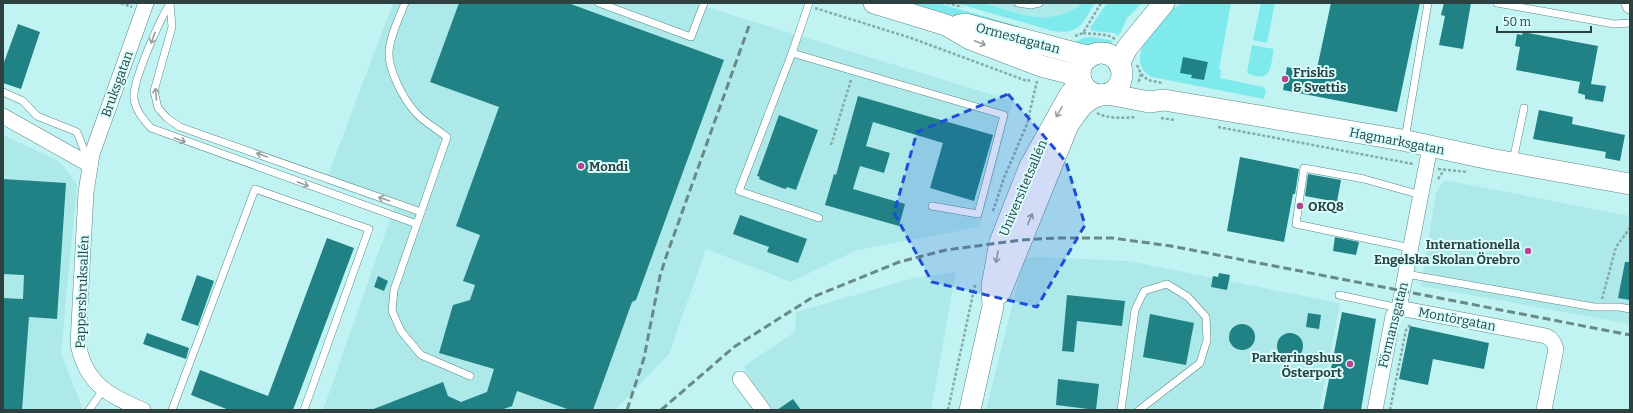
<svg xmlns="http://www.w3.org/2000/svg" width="1633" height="413" viewBox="0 0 1633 413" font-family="Bitter,serif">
	<rect width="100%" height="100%" fill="#c2f3f3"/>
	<g fill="#aee9e9">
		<path d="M 393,3 L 693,3 L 1013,101 L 980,227 L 857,250 L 791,282 L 706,249 L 669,354 L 615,410 L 323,410 L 394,208 L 325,183 Z"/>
		<path d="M 982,3 L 1081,3 L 1078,7 L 1063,14 L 1044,18 L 1024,15 Z"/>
		<path d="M 3,135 L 59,161 L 77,184 L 61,353 L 83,410 L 3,410 Z"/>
		<path d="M 1444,180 L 1630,216 L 1630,324 L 1421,286 L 1436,193 Z"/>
		<path d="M 1039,257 L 1128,261 L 1340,303 L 1319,410 L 986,410 L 1024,258 Z"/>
		<path d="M 956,272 L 931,410 L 772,410 L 756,389 L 744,366 L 795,332 L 796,312 L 914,278 Z"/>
	</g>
	<g fill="#7feaec" fill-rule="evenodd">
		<path d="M 903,3 L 938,3 L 1041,33 L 1044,36 L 995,26 Z"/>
		<path d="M 956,3 L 982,3 L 1024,15 L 1044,18 L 1063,14 L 1078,7 L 1081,3 L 1095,3 C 1082,23 1081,35 1053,31 Z"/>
		<path d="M 1107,3 L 1142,3 L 1127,18 L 1122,30 L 1118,36 L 1114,33 L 1092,31 L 1090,28 Z"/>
		<path d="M 1183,3 L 1231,3 L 1219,69 L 1221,70 L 1220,78 L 1263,87 L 1266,90 L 1264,99 L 1152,77 C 1124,62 1152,27 1167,13 C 1171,9 1178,6 1183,3 ZM 1183,57 L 1208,62 L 1204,80 L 1192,78 L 1192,75 Z"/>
		<path d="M 1261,3 L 1275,3 L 1267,43 L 1253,40 Z"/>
		<path d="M 1091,37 L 1110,40 L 1113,42 C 1101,53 1086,48 1073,43 L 1083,38 Z"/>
		<path d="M 1252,45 L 1274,49 C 1270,68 1272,84 1247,73 Z"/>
	</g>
	<g fill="#208284">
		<path d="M 459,3 L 568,3 L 724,60 L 636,300 L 632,302 L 593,410 L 570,410 L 517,391 L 512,406 L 501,410 L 371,410 L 443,382 L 448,396 L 461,402 L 487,392 L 494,369 L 439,353 L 453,305 L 470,300 L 475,285 L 463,281 L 480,235 L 456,226 L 499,107 L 430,82 Z"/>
		<path d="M 1331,3 L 1420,3 L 1397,112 L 1283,90 L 1287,67 L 1316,73 Z"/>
		<path d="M 1444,3 L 1471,3 L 1463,49 L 1439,45 L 1445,16 L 1441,15 Z"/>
		<path d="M 18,24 L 40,32 L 21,89 L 3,83 L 3,65 Z"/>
		<path d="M 1523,32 L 1598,46 L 1591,84 L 1606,86 L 1603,102 L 1585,99 L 1585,95 L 1578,93 L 1580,82 L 1516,70 L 1520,47 L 1515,46 L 1517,34 L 1522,35 Z"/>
		<path d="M 1183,57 L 1208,62 L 1204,80 L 1191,78 L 1192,75 L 1180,73 Z"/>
		<path d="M 858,96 L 993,135 L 974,201 L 930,188 L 943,143 L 873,122 L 866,146 L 890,153 L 884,173 L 860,166 L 853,189 L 905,204 L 899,226 L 825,205 L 834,174 L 836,175 Z"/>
		<path d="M 1539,110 L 1573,117 L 1572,124 L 1625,135 L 1620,161 L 1605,158 L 1606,152 L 1533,139 Z"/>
		<path d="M 779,115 L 818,130 L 796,190 L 787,187 L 786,189 L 782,188 L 759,179 L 760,177 L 757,176 Z"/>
		<path d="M 1240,157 L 1299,169 L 1295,194 L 1293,194 L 1284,242 L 1227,231 Z"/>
		<path d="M 1308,174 L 1341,180 L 1337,202 L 1305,196 Z"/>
		<path d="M 3,179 L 66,183 L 57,319 L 29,317 L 22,410 L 3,410 L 3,298 L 23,299 L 24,275 L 3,274 Z"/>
		<path d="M 740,215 L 807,239 L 798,263 L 767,252 L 769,247 L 733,234 Z"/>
		<path d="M 1335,237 L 1359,242 L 1356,255 L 1333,251 Z"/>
		<path d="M 327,238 L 354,248 L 293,410 L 229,410 L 191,395 L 200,370 L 268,396 Z"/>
		<path d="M 1625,262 L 1630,262 L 1630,300 L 1618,298 Z"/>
		<path d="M 1219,273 L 1230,275 L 1227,290 L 1211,287 L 1213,276 L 1218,277 Z"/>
		<path d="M 197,275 L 214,281 L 198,326 L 181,320 Z"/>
		<path d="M 378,276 L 388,281 L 384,291 L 374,287 Z"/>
		<path d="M 1067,295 L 1125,301 L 1122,326 L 1077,321 L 1074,352 L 1062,351 Z"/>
		<path d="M 1342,312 L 1376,319 L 1361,410 L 1323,410 Z"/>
		<path d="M 1308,313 L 1321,315 L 1319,329 L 1306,327 Z"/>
		<path d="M 1150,314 L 1194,323 L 1186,365 L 1143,357 Z"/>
		<circle cx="1242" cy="337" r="13"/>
		<path d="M 1410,326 L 1489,343 L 1484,369 L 1433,359 L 1428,385 L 1399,379 Z"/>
		<path d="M 147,333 L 189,348 L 186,359 L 143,344 Z"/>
		<circle cx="1290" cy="346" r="13"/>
		<path d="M 1058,379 L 1099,384 L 1096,410 L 1056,405 Z"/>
		<path d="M 793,399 L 801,410 L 777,410 Z"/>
	</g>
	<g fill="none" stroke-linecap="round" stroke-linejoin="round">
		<g stroke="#5b8788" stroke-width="8">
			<g id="lane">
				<path d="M 170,3 C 160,20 132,81 134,99 C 136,111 143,119 151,128 L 417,224"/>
				<path d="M 170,3 L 172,27 L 154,91 L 158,108 L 167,118 L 180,127 L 421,212"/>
				<path d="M 405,3 C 399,18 390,36 389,52 C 388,70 404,100 416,113 C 424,122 437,129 447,137 L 394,290 L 392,311 L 401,331 L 421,355 L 470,376"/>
				<path d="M 599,3 L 691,37 L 704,3"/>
				<path d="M 1018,3 L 1031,5 L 1039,3"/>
				<path d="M 1497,3 L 1614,24 L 1630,23"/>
				<path d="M 792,53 L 809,3"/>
				<path d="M 3,92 L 23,101 L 37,116 L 77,132 L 88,160"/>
				<path d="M 1405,139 L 1428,3"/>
				<path d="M 1513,161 L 1524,108"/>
				<path d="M 819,218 L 739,191 L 792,53 L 1004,115 L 978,214 L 932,206"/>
				<path d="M 1411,248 L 1296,224 L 1304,168 L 1364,179 L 1421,195"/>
				<path d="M 1406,274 L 1594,307 L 1619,307 L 1630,309"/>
				<path d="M 1339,295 L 1399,308"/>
				<path d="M 89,410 L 103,390"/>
				<path d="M 172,410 L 255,189 L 369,229 L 304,410"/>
				<path d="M 1121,410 L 1135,310 L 1144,291 L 1167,284 L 1188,297 L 1206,317 L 1207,340 L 1200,363 L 1139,410"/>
			</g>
		</g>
		<g stroke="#5b8788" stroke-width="16">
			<g id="street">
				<path d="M 1629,3 L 1630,6"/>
				<path d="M 3,116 L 90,165"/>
				<path d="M 1399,308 L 1546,336 C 1552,339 1554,342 1556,349 L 1544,410"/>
				<path d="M 740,379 L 763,410"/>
				<path d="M 143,410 C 108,395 86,384 78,344 L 86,192 L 92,154 L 146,3"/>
				<path d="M 1375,410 L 1393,316 L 1399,308 L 1402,293 L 1430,147"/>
			</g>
		</g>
		<g stroke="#5b8788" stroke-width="22">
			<g id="secondary">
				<path d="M 874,3 L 946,25 L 970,39 L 1041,66 L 1080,76"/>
				<path d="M 959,25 L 965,24 L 1090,57"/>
				<circle cx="1101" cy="74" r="21"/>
				<path d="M 1119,64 L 1127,48 L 1164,3"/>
				<path d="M 1108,94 L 1149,102 L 1164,100 L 1402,140 L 1490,159 L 1630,184"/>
				<path d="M 1000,293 L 1068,125 C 1078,111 1083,100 1101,95"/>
				<path d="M 970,410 L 993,306 L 992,286 L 1000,242 L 1030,166 L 1069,96 L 1081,80"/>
			</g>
		</g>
		<g stroke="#85aaaa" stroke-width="2.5" stroke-dasharray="3 2" stroke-linecap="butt">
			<path d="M 121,3 L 132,7"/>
			<path d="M 947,3 L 962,7"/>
			<path d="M 815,8 L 911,38 L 1027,81 L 1030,80"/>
			<path d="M 1083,33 L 1107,35 L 1115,39"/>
			<path d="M 1075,36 L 1083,33 L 1101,3"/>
			<path d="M 1137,65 L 1141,74 L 1138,84"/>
			<path d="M 1141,74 L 1148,80 L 1162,83"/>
			<path d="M 1097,113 C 1108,119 1124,118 1136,117"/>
			<path d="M 1161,118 L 1175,120"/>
			<path d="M 1218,127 L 1413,164"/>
			<path d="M 831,145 L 851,80"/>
			<path d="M 1438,169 L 1467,172"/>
			<path d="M 1438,179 L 1444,170"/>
			<path d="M 993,211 L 1004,178 L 1027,124 L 1037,81"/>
			<path d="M 1602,299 L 1616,247 L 1630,228"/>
			<path d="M 948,410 L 975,285"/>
			<path d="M 1390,410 L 1406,330 L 1411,324"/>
		</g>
		<use href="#lane" stroke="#fff" stroke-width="7"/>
		<use href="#street" stroke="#fff" stroke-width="15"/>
		<use href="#secondary" stroke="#fff" stroke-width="21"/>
		<g stroke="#698989" stroke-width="3" stroke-dasharray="8 4" stroke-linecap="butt">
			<path d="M 627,410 L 644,358 L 660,276 L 666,257 L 749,26"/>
			<path d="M 661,410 L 734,347 L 813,297 L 899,262 L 946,250 L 1021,240 L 1057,238 L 1112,238 L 1171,246 L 1630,335"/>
		</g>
	</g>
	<defs><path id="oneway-shaft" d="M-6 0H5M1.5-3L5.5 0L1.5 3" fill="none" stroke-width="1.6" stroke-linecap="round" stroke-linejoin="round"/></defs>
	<g stroke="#96a0a0">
		<use href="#oneway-shaft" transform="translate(153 38) rotate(110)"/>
		<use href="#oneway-shaft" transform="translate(980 43) rotate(21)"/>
		<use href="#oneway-shaft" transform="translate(156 94) rotate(-95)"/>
		<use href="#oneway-shaft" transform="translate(1059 112) rotate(120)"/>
		<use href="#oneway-shaft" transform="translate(180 140) rotate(20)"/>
		<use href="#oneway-shaft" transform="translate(262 155) rotate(-161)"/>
		<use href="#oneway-shaft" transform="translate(303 184) rotate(20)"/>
		<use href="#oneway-shaft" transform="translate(384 199) rotate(-161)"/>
		<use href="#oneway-shaft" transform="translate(1030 219) rotate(-67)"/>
		<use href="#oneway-shaft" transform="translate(997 257) rotate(100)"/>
	</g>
	<path fill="#1d4ed8" fill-opacity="0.2" stroke="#1d4ed8" stroke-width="3" stroke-dasharray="8 5" stroke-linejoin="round" d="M 1008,94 L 1066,162 L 1085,225 L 1037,307 L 932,282 L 894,213 L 917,132 Z"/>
	<g fill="#be3f8c" stroke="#d8fefe" stroke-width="1.5">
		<circle cx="1285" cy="79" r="4"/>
		<circle cx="581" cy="166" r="4"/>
		<circle cx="1300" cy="206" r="4"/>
		<circle cx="1528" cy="251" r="4"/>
		<circle cx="1350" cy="364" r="4"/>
	</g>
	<g text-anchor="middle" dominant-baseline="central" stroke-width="4" stroke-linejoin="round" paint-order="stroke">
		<g font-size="13" fill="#2e4141" stroke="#d8fefe">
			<text transform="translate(1018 38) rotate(15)">Ormestagatan</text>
			<text transform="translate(117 84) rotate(-70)">Bruksgatan</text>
			<text transform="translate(1397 141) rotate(11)">Hagmarksgatan</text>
			<text transform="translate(1023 188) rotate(-67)">Universitetsallén</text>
			<text transform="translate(82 292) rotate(-88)">Pappersbruksallén</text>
			<text transform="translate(1457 319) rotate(11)">Montörgatan</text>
			<text transform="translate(1393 325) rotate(-76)">Förmansgatan</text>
		</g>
		<g font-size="13" font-weight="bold" fill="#2e4141" stroke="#d8fefe" text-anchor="start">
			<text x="1293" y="72">Friskis<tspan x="1293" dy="15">&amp; Svettis</tspan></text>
			<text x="589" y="166">Mondi</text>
			<text x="1308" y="206">OKQ8</text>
			<text x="1520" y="244" text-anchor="end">Internationella<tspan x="1520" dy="15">Engelska Skolan Örebro</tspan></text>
			<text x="1342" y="357" text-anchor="end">Parkeringshus<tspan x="1342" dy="15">Österport</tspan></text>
		</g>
	</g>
	<rect width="1633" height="413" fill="none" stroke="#2e4141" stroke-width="8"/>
	<path d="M1497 26v6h94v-6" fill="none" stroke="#2e4141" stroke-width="2"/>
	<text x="1503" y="26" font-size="12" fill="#2e4141" stroke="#d8fefe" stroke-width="3" paint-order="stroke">50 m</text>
</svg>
